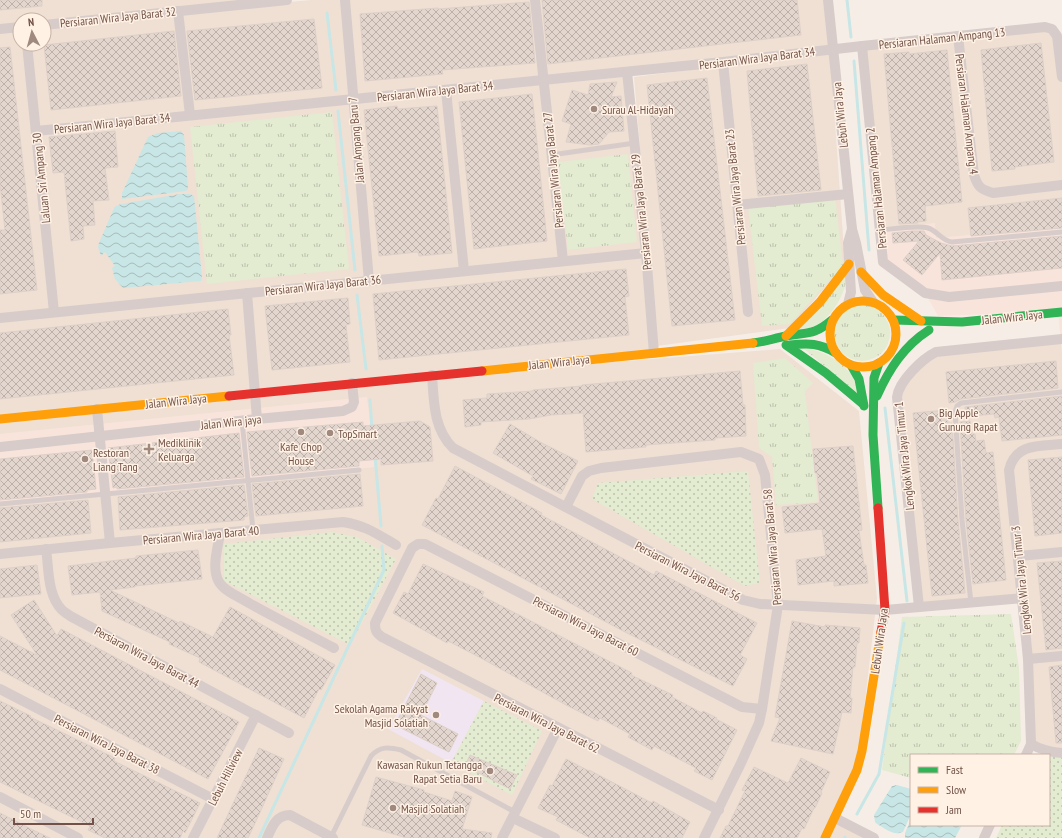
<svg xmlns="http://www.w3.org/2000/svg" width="1062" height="838" viewBox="0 0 1062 838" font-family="'PT Sans Narrow',sans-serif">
	<defs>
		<pattern id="grass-tufts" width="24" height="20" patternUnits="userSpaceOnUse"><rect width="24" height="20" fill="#e3ebd1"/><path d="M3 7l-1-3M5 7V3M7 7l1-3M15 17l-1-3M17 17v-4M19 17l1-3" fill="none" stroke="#bcc1ac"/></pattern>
		<pattern id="park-dots" width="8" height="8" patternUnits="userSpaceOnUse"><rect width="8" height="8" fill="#e3ebd1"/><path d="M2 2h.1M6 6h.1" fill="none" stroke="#bcc1ac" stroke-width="1.8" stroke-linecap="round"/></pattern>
		<pattern id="water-waves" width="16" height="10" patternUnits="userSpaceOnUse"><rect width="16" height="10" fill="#c8e6e5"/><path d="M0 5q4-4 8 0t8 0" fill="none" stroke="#a7bdbc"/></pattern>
		<pattern id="building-cross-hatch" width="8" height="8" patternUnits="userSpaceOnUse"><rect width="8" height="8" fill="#e2d6ce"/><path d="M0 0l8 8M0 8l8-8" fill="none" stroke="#bcb0a9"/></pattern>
	</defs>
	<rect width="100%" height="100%" fill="#f6eee6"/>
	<g fill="#efe0d3" fill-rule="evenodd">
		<path d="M 0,0 L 287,0 L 96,20 L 311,0 L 828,0 L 833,49 L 627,72 L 654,353 L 398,379 L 780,349 L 859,411 L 877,598 L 857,770 L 821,838 L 0,838 ZM 20,20 L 44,20 L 44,44 L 20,44 Z"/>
		<path d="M 1052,29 L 1062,77 L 1062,280 L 883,262 L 862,46 Z"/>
		<path d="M 830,52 L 845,264 L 790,328 L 657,346 L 634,77 Z"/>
		<path d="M 1062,342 L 1062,753 L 1031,744 L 1023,598 L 919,607 L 898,389 L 930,355 Z"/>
		<path d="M 835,818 L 874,838 L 825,838 Z"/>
	</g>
	<g fill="#f9e4dc">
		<path d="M 935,223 L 936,238 L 1062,227 L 1062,355 L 1058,312 L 938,316 L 925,293 L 883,262 L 881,230 Z"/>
		<path d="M 367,397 L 375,467 L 0,504 L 0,434 Z"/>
	</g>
	<path fill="#f0e5f0" d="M 422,669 L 484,701 L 451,763 L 388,729 Z"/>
	<g fill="url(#grass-tufts)">
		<path d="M 332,112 L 349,269 L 207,284 L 190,127 Z"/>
		<path d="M 628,154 L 637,242 L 568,250 L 558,162 Z"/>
		<path d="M 835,197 L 843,266 L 790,324 L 762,326 L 748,207 Z"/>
		<path d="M 846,276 C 847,293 831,317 817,325 C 812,328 805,328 799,330 Z"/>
		<circle cx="862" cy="333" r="28"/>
		<path d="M 803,348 C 823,350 844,362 854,379 C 856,384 857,390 859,395 Z"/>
		<path d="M 785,358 L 813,383 L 805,391 L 818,502 L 776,505 L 772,457 L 759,448 L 753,363 Z"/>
		<path d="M 1011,614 L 1019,668 L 1021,741 L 1014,755 L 911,755 L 911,778 L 882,770 L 902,617 Z"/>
	</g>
	<g fill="url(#park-dots)">
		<path d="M 748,471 L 760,583 L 745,586 L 592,499 L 598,483 Z"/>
		<path d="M 332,532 L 357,537 L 396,559 L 350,645 L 224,581 L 224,544 Z"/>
		<path d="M 484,701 L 542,731 L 512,795 L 451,763 Z"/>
		<path d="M 1049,756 L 1062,756 L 1062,838 L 996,838 L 1002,825 L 1049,825 Z"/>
	</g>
	<g fill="url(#water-waves)">
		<path d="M 181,131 L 184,135 L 188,189 L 186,191 L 122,199 L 122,193 L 148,137 L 158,133 Z"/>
		<path d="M 180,194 L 190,194 L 194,196 L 202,277 L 201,281 L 123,288 L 115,279 L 112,268 L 115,266 L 105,252 L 101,256 L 98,247 L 99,243 L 114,208 L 116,206 L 121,204 Z"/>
		<path d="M 897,785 L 911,789 L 911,814 L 903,832 C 893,836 886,829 877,824 L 875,822 L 874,815 L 892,786 Z"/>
		<path d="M 911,819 L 911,825 L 962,825 L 955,838 L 905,838 L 905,833 Z"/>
	</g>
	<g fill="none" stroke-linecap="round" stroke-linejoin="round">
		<g stroke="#c8e6e5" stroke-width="3">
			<path d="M 847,0 L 851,37"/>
			<path d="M 327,13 L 336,90"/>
			<path d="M 854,61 L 869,250"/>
			<path d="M 338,111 L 355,270"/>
			<path d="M 357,295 L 366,369"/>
			<path d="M 370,400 L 372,429"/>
			<path d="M 885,408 L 907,601"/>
			<path d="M 375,456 L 381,526"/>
			<path d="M 857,814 L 879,774 L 904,623"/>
			<path d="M 259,838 L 384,570 L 382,546"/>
			<path d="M 845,838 L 845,837"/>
		</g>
	</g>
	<g fill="url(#building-cross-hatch)" stroke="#ded0c8">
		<path d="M 0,0 L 42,0 L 42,6 L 0,10 Z"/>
		<path d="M 542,0 L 797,0 L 801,35 L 548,64 Z"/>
		<path d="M 529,2 L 535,63 L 442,70 L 443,74 L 365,81 L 360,14 L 438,8 L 438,9 Z"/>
		<path d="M 314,19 L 322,88 L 195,100 L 187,31 Z"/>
		<path d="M 174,31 L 181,96 L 51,110 L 44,45 Z"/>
		<path d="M 1041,43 L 1054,162 L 1015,167 L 1015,169 L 992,171 L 981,50 Z"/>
		<path d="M 10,47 L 37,290 L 0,294 L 0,230 L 5,230 L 0,184 L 0,48 Z"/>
		<path d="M 947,50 L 962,202 L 925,206 L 926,221 L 917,222 L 918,223 L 899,224 L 884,54 L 909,52 L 909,54 Z"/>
		<path d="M 807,64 L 821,190 L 758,196 L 747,71 Z"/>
		<path d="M 707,78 L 735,320 L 672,326 L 647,85 Z"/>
		<path d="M 617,82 L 611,97 L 621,96 L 624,131 L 609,132 L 599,144 L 590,145 L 566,142 L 571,124 L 562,121 L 572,90 L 588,95 L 590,84 Z"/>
		<path d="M 532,94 L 547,241 L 474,249 L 459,102 Z"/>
		<path d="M 397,106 L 398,109 L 437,106 L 452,253 L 419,256 L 418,252 L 379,256 L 364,110 Z"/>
		<path d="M 115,131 L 118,167 L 105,168 L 109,200 L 93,201 L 95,225 L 83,226 L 84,239 L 71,241 L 64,172 L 53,173 L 49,137 Z"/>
		<path d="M 1062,198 L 1062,228 L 971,236 L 968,208 Z"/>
		<path d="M 912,231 L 924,231 L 926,235 L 941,243 L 952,246 L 1062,236 L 1062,268 L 942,280 L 940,253 L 922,275 L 903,260 L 919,241 L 893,243 L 892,233 Z"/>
		<path d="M 626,269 L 629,296 L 625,297 L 629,335 L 379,360 L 373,294 Z"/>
		<path d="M 348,298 L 350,324 L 346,325 L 350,362 L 272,370 L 265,306 Z"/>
		<path d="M 228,309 L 231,335 L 229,335 L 234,375 L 0,399 L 0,333 Z"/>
		<path d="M 1056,361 L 1058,388 L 961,399 L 955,402 L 949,403 L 946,372 Z"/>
		<path d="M 740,371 L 743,405 L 745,405 L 746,436 L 715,438 L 715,440 L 646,445 L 646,447 L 586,452 L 583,413 L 551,415 L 529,419 L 481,422 L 481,425 L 465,427 L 463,400 L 487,398 L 487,394 L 533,391 L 533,390 L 582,386 L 582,385 Z"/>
		<path d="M 1062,396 L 1062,435 L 1002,441 L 999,417 L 995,418 L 994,414 L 972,416 L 965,409 L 965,407 Z"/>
		<path d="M 947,410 L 948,423 L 952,423 L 958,520 L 965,593 L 932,596 L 913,413 Z"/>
		<path d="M 420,421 L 430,427 L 433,461 L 381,465 L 381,459 L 359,461 L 359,466 L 252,476 L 247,432 L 363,422 L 363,426 Z"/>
		<path d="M 970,421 L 972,434 L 975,434 L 976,441 L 984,440 L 986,453 L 993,452 L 1006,580 L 973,584 L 966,520 L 960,422 Z"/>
		<path d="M 510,424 L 540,442 L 578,461 L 561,494 L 531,479 L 533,476 L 493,453 Z"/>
		<path d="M 239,433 L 244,477 L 117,489 L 117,487 L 113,488 L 108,448 Z"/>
		<path d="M 853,446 L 862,530 L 859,531 L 864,565 L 866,565 L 868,583 L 834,586 L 834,581 L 798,585 L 796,560 L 826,556 L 822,529 L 785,533 L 782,507 L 820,503 L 817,473 L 815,473 L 813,449 Z"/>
		<path d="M 92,450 L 96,489 L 87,490 L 87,492 L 0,500 L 0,459 Z"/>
		<path d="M 1062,457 L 1062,533 L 1035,536 L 1028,460 Z"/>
		<path d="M 455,466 L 542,513 L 541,515 L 654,575 L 656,571 L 757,623 L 740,655 L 747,659 L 733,686 L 627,633 L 422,525 L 436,498 L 438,499 Z"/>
		<path d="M 360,474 L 363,506 L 256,516 L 252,484 Z"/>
		<path d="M 244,485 L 248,516 L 244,517 L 244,520 L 120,530 L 118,497 Z"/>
		<path d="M 88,500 L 91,533 L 0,542 L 0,508 Z"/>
		<path d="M 198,550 L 202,579 L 135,586 L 135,587 L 110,590 L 179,623 L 180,621 L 213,637 L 230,607 L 335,665 L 321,690 L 319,689 L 304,718 L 199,662 L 200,658 L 169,644 L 170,642 L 102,611 L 100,592 L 72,595 L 68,566 L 136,558 L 136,556 Z"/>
		<path d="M 1062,561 L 1062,648 L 1046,650 L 1037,563 Z"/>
		<path d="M 423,564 L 484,592 L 482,596 L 632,673 L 631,675 L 673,695 L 672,697 L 702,713 L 703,711 L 717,718 L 716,719 L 737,730 L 712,780 L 694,771 L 696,768 L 654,746 L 652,750 L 628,737 L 630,734 L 600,718 L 598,721 L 566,705 L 479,657 L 448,641 L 447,643 L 393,613 L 404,592 L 408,594 Z"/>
		<path d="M 37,565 L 41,594 L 0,598 L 0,569 Z"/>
		<path d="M 34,600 L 57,636 L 61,629 L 239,722 L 208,779 L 0,670 L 0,636 L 37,655 L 11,615 Z"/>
		<path d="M 792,621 L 825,627 L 825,625 L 860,628 L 859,643 L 857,643 L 855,667 L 853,667 L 850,698 L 852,698 L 851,713 L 842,712 L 833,754 L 771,741 L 780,718 L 775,717 Z"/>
		<path d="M 1062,665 L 1062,743 L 1056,743 L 1049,667 Z"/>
		<path d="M 421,674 L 437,683 L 421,715 L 458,734 L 449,752 L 395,725 Z"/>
		<path d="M 0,701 L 31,716 L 30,717 L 115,758 L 114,761 L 200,803 L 185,833 L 183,831 L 180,838 L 105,838 L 88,830 L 90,826 L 0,782 Z"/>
		<path d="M 259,748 L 284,759 L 257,819 L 248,838 L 217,838 Z"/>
		<path d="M 470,755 L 517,775 L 510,789 L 465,766 Z"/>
		<path d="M 801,758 L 830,772 L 821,792 L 822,793 L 815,808 L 814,808 L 804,829 L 802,828 L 797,838 L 720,838 L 726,826 L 728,826 L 745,791 L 742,790 L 754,767 L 788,783 Z"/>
		<path d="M 566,759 L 589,771 L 589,770 L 652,803 L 653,801 L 690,822 L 682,838 L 590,838 L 556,820 L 558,817 L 538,808 L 550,785 L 552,786 Z"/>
		<path d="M 376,777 L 424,790 L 424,792 L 452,801 L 455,791 L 472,797 L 462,829 L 492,833 L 491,838 L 407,838 L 362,825 Z"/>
		<path d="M 0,813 L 31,829 L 50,838 L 0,838 Z"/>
	</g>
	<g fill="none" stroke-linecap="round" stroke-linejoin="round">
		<g stroke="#d7ccc9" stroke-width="5">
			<path d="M 551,155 L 635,143"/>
			<path d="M 881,230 C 892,229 918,225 928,228 C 938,231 942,241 952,242 L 1062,232"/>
			<path d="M 242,421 L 253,530"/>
			<path d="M 0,504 L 359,470"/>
			<path d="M 971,603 L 962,520 L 955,412 L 957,406 L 961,403 L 1062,392"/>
			<path d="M 331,837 L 371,756 C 380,746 389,747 401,750 L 515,812"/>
		</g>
		<g stroke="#d7ccc9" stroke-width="10">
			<path d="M 345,0 L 369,281"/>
			<path d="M 535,0 L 563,261"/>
			<path d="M 828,0 L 852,229 L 856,243 L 865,290 L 873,302"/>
			<path d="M 178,11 L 190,115"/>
			<path d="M 44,25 L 287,0"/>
			<path d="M 0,29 L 20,27"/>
			<path d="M 958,36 L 974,175 C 978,187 980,189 993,193 L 1062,185"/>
			<path d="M 27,44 L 54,312"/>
			<path d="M 862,46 L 883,262 L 925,293 L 949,297 L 1062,286"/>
			<path d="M 723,62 L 748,312"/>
			<path d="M 627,72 L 646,253 L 654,353"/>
			<path d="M 446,90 L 464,271"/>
			<path d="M 36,131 L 723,62 L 862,46 L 1045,27 L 1052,29 L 1057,36 L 1062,77"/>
			<path d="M 737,205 L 848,194"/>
			<path d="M 247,293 L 257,419"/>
			<path d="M 848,304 L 851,292 L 848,243 L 852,229"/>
			<path d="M 0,318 L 646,253"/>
			<path d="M 432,375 C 434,401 433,428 453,448 L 743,600 L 760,604 L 885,610 L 1023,598"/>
			<path d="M 97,409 L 110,543"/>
			<path d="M 0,447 L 257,419 L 343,411 L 352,407 L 354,402 L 352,383"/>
			<path d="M 566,507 L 582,476 L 589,471 L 601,468 L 741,452 L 759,459 L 765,475 L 778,605 L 762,709 L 759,723 L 741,763 L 704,838"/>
			<path d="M 220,533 C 218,548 211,568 219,582 C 225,592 240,597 249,603 C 277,619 306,633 334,648"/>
			<path d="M 46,549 C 49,568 47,595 62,610 C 64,612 69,615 72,617 L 289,733"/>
			<path d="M 0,554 L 110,543 L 343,522 C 365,525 377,534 396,545"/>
			<path d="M 1019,556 L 1062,552"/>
			<path d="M 919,607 L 897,397 C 899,381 922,359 936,352 L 1062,339"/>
			<path d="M 1028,659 L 1062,656"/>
			<path d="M 0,689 L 213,799"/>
			<path d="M 1031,744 C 1041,750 1050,752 1062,753"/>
			<path d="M 1026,755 L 1031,744 L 1028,659 L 1009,470 C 1015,443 1040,446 1062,444"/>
			<path d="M 0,797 L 78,838"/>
			<path d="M 719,810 L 382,637 C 376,633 375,630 375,623 L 412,548 L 418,544 L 425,544 L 742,707 L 762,709"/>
			<path d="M 513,818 L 555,838"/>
			<path d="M 835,818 L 874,838"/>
			<path d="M 193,838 L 256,715"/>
			<path d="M 267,838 C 272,827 276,815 290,815 L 333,838"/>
			<path d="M 502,838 L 558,728"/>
			<path d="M 984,838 L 990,825"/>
		</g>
		<g stroke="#30b455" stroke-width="9">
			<path d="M 894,320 L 962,322 L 1062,312"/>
			<path d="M 753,343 C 764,342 775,338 786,336 C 808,332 813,336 832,320"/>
			<path d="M 786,345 L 826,373 L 863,404"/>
			<path d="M 790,345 C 809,343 819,343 836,353"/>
			<path d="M 851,365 L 859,379 L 864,406"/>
			<path d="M 877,396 C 889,369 904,346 929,330"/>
			<path d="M 878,508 L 873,435 L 874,378 L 879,363"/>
		</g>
		<g stroke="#ff9f0a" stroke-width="9">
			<path d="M 861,272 L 883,295 L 921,321"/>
			<circle cx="863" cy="334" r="33"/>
			<path d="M 786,336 L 820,302 L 849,264"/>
			<path d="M 482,371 L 753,343"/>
			<path d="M 0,419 L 229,396"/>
			<path d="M 825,838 L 857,770 L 862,751 L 881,632"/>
		</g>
		<g stroke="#e5322d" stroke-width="9">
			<path d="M 229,396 L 482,371"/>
			<path d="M 878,508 L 885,610 L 881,632"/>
		</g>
	</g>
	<g fill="#a0897f" stroke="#fff2e5" stroke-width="1.5">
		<circle cx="594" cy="109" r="4"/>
		<circle cx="931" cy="419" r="4"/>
		<circle cx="301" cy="432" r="4"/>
		<circle cx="330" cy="433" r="4"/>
		<path d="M147 443h4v4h4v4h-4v4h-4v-4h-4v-4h4z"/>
		<circle cx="85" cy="459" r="4"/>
		<circle cx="436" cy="715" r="4"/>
		<circle cx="490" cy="771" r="4"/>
		<circle cx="393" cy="808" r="4"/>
	</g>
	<g text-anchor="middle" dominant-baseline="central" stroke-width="3" stroke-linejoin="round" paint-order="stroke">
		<g font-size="12" fill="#725248" stroke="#fff2e5">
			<text transform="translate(118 17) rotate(-6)">Persiaran Wira Jaya Barat 32</text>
			<text transform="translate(942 38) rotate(-6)">Persiaran Halaman Ampang 13</text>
			<text transform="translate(757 58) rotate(-7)">Persiaran Wira Jaya Barat 34</text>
			<text transform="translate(435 91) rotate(-6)">Persiaran Wira Jaya Barat 34</text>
			<text transform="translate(967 114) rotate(83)">Persiaran Halaman Ampang 4</text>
			<text transform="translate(840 115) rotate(-96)">Lebuh Wira Jaya</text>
			<text transform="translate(112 123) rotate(-6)">Persiaran Wira Jaya Barat 34</text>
			<text transform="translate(356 140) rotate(-95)">Jalan Ampang Baru 7</text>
			<text transform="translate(553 170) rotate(-96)">Persiaran Wira Jaya Barat 27</text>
			<text transform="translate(41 178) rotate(-96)">Laluan Sri Ampang 30</text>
			<text transform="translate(735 187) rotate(-96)">Persiaran Wira Jaya Barat 23</text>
			<text transform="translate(876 188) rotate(-96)">Persiaran Halaman Ampang 2</text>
			<text transform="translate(641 212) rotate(-96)">Persiaran Wira Jaya Barat 29</text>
			<text transform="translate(323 285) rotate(-6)">Persiaran Wira Jaya Barat 36</text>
			<text transform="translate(1012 317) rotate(-6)">Jalan Wira Jaya</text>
			<text transform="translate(559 362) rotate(-6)">Jalan Wira Jaya</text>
			<text transform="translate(176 401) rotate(-6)">Jalan Wira Jaya</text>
			<text transform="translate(231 422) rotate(-6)">Jalan Wira jaya</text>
			<text transform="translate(904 456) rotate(-96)">Lengkok Wira Jaya Timur 1</text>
			<text transform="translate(201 535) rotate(-5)">Persiaran Wira Jaya Barat 40</text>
			<text transform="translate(772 547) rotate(-95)">Persiaran Wira Jaya Barat 58</text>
			<text transform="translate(688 571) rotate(27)">Persiaran Wira Jaya Barat 56</text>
			<text transform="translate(1021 580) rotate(-96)">Lengkok Wira Jaya Timur 3</text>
			<text transform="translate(586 626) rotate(27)">Persiaran Wira Jaya Barat 60</text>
			<text transform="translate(879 641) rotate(-82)">Lebuh Wira Jaya</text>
			<text transform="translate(147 657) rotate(28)">Persiaran Wira Jaya Barat 44</text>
			<text transform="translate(547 723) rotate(27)">Persiaran Wira Jaya Barat 62</text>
			<text transform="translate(107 744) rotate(27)">Persiaran Wira Jaya Barat 38</text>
			<text transform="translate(225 777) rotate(-63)">Lebuh Hillview</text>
		</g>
		<g font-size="12" fill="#725248" stroke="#fff2e5" text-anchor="start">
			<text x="602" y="109">Surau Al-Hidayah</text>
			<text x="939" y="412">Big Apple<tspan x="939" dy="14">Gunung Rapat</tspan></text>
			<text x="338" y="433">TopSmart</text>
			<text x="158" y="442">Mediklinik<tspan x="158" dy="14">Keluarga</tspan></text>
			<text x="301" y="446" text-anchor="middle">Kafe Chop<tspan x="301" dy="14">House</tspan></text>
			<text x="93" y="452">Restoran<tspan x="93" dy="14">Liang Tang</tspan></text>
			<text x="428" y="708" text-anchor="end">Sekolah Agama Rakyat<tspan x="428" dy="14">Masjid Solatiah</tspan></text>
			<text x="482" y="764" text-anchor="end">Kawasan Rukun Tetangga<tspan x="482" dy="14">Rapat Setia Baru</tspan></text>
			<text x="401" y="808">Masjid Solatiah</text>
		</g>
	</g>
	<rect x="910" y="754" width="140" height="72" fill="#fff2e5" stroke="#c7b2a6"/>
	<rect x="918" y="767" width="20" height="6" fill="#30b455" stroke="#c7b2a6"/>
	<text x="946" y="774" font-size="12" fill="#725248">Fast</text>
	<rect x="918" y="787" width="20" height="6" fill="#ff9f0a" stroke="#c7b2a6"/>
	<text x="946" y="794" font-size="12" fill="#725248">Slow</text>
	<rect x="918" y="807" width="20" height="6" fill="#e5322d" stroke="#c7b2a6"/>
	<text x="946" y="814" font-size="12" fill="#725248">Jam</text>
	<g transform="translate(32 32) rotate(354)"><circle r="19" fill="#fff2e5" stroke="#c7b2a6"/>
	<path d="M0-3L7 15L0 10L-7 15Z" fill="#a0897f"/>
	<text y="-6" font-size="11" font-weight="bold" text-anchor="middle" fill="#725248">N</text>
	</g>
	<path d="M14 818v6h79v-6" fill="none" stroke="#725248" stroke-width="2"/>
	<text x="20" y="818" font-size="12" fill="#725248" stroke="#fff2e5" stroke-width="3" paint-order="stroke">50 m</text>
</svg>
